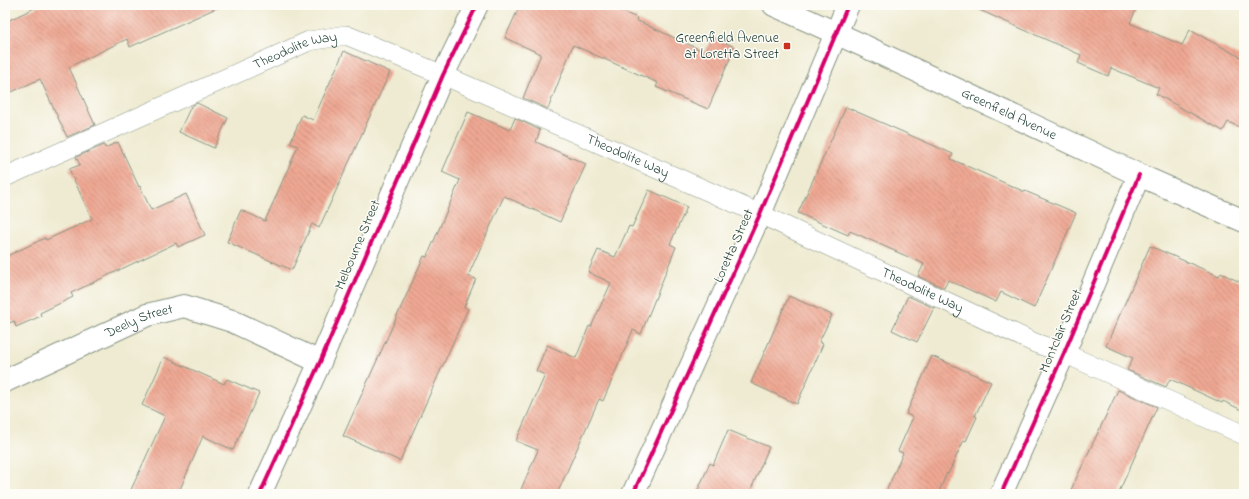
<svg xmlns="http://www.w3.org/2000/svg" width="1249" height="499" viewBox="0 0 1249 499" font-family="'Indie Flower',sans-serif">
	<defs>
		<pattern id="building-back-hatch" width="6" height="6" patternUnits="userSpaceOnUse"><rect width="6" height="6" fill="#efa893"/><path d="M-1 5l2 2M0 0l6 6M5-1l2 2" fill="none" stroke="#c18a79"/></pattern>
	</defs>
	<rect width="100%" height="100%" fill="#fdfcf7"/>
	<filter id="ink" filterUnits="userSpaceOnUse"><feTurbulence type="fractalNoise" baseFrequency=".025" numOctaves="2"/><feDisplacementMap in="SourceGraphic" scale="8" xChannelSelector="R" yChannelSelector="G"/><feConvolveMatrix kernelMatrix="1 2 1 2 8 2 1 2 1" color-interpolation-filters="sRGB"/></filter>
	<filter id="wash" filterUnits="userSpaceOnUse"><feTurbulence type="fractalNoise" baseFrequency=".012" numOctaves="4" result="noise"/><feDisplacementMap in="SourceGraphic" scale="16" xChannelSelector="R" yChannelSelector="G"/><feGaussianBlur stdDeviation="0.9" result="paint"/><feColorMatrix in="noise" values="0 0 0 0 0 0 0 0 0 0 0 0 0 0 0 0 0 1.4 0 .05"/><feComposite in="paint" operator="in"/></filter>
	<g filter="url(#wash)">
		<rect width="100%" height="100%" fill="#efebd2"/>
		<g id="blocks">
			<g fill="url(#building-back-hatch)">
				<path d="M 41,5 L 223,5 L 130,47 L 127,39 L 69,67 L 95,125 L 67,137 L 40,79 L 5,95 L 5,22 Z"/>
				<path d="M 520,5 L 607,5 L 637,18 L 636,20 L 705,52 L 712,37 L 735,47 L 708,109 L 656,87 L 658,83 L 573,45 L 548,109 L 523,98 L 541,54 L 505,38 Z"/>
				<path d="M 968,5 L 1138,5 L 1130,23 L 1182,45 L 1190,30 L 1244,59 L 1244,129 L 1228,122 L 1223,131 L 1156,94 L 1159,88 L 1111,68 L 1108,76 L 1078,63 L 1081,55 Z"/>
				<path d="M 344,51 L 390,72 L 319,228 L 312,224 L 292,270 L 227,242 L 241,210 L 265,221 L 298,146 L 290,143 L 302,115 L 313,120 Z"/>
				<path d="M 197,103 L 228,118 L 214,148 L 179,132 L 191,106 Z"/>
				<path d="M 846,107 L 953,154 L 951,159 L 1025,192 L 1025,191 L 1076,213 L 1034,308 L 1001,292 L 996,302 L 948,280 L 944,288 L 918,276 L 924,264 L 850,231 L 848,235 L 798,213 Z"/>
				<path d="M 468,112 L 510,130 L 515,118 L 540,130 L 536,142 L 586,164 L 560,222 L 504,196 L 468,276 L 476,279 L 464,307 L 468,309 L 400,461 L 343,436 L 424,256 L 427,257 L 460,180 L 442,172 Z"/>
				<path d="M 118,142 L 139,187 L 140,186 L 151,210 L 186,194 L 205,235 L 178,247 L 176,243 L 71,293 L 73,297 L 40,313 L 41,316 L 16,327 L 14,321 L 5,325 L 5,257 L 45,238 L 46,240 L 92,219 L 69,169 L 80,165 L 76,157 L 104,145 L 105,148 Z"/>
				<path d="M 649,190 L 687,207 L 670,244 L 676,247 L 651,309 L 641,334 L 633,330 L 603,401 L 599,399 L 557,494 L 519,494 L 538,450 L 516,441 L 545,375 L 536,371 L 547,345 L 576,358 L 589,326 L 591,327 L 611,283 L 588,272 L 598,250 L 615,257 L 629,226 L 632,227 Z"/>
				<path d="M 1150,246 L 1219,276 L 1221,273 L 1244,284 L 1244,411 L 1223,401 L 1222,403 L 1170,379 L 1166,387 L 1127,370 L 1133,358 L 1106,346 Z"/>
				<path d="M 789,296 L 832,315 L 819,342 L 823,344 L 797,404 L 751,383 Z"/>
				<path d="M 908,296 L 934,308 L 917,342 L 892,330 Z"/>
				<path d="M 932,356 L 991,382 L 975,416 L 977,417 L 966,441 L 964,440 L 948,474 L 947,473 L 938,494 L 885,494 L 903,453 L 898,451 L 913,417 L 906,414 Z"/>
				<path d="M 164,357 L 224,384 L 227,379 L 259,393 L 233,450 L 203,436 L 178,494 L 129,494 L 165,416 L 142,405 Z"/>
				<path d="M 1118,390 L 1157,407 L 1118,494 L 1069,494 Z"/>
				<path d="M 728,430 L 769,447 L 749,494 L 696,494 L 710,463 L 713,465 Z"/>
			</g>
		</g>
	</g>
	<g filter="url(#ink)">
		<use href="#blocks" fill-opacity="0" stroke="#879483" stroke-width="1"/>
		<g fill="none" stroke-linecap="round" stroke-linejoin="round">
			<g stroke="#879483" stroke-width="20">
				<g id="service">
					<path id="s1" d="M 5,177 L 309,41 L 346,35 L 443,75 L 760,214 L 1035,343 L 1064,353 L 1244,435"/>
				</g>
			</g>
			<g stroke="#879483" stroke-width="24">
				<g id="minor">
					<path id="s2" d="M 5,381 L 147,315 L 184,306 L 232,321 L 320,362"/>
					<path d="M 260,494 L 320,362 L 443,75 L 477,5"/>
					<path d="M 633,494 L 760,214 L 848,5"/>
					<path d="M 1001,494 L 1064,353 L 1139,175"/>
				</g>
			</g>
			<g stroke="#879483" stroke-width="24">
				<g id="secondary">
					<path id="s3" d="M 774,5 L 862,45 L 1139,175 L 1244,221"/>
				</g>
			</g>
			<use href="#service" stroke="#fff" stroke-width="19"/>
			<use href="#minor" stroke="#fff" stroke-width="22"/>
			<use href="#secondary" stroke="#fff" stroke-width="22"/>
			<g stroke="#fdfcf7" stroke-width="6">
				<g id="cycleway">
					<path d="M 260,494 L 320,362 L 443,75 L 477,5"/>
					<path d="M 633,494 L 760,214 L 848,5"/>
					<path d="M 1001,494 L 1064,353 L 1139,175"/>
				</g>
			</g>
			<use href="#cycleway" stroke="#d6006c" stroke-width="4"/>
		</g>
	</g>
	<rect fill="#c8321e" stroke="#fdfcf7" stroke-width="1.5" x="783" y="42" width="8" height="8" rx="2"/>
	<g text-anchor="middle" dominant-baseline="central" stroke-width="3" stroke-linejoin="round" paint-order="stroke">
		<g font-size="14" fill="#1f3d34" stroke="#fdfcf7" text-anchor="end">
			<text x="779" y="38">Greenfield Avenue<tspan x="779" dy="16">at Loretta Street</tspan></text>
		</g>
		<g font-size="14" fill="#1f3d34" stroke="#fdfcf7">
			<text stroke="none"><textPath href="#s1" startOffset="317">Theodolite Way</textPath></text>
			<text stroke="none"><textPath href="#s3" startOffset="259">Greenfield Avenue</textPath></text>
			<text stroke="none"><textPath href="#s1" startOffset="677">Theodolite Way</textPath></text>
			<text transform="translate(358 245) rotate(-67)">Melbourne Street</text>
			<text transform="translate(734 246) rotate(-66)">Loretta Street</text>
			<text stroke="none"><textPath href="#s1" startOffset="1001">Theodolite Way</textPath></text>
			<text stroke="none"><textPath href="#s2" startOffset="147">Deely Street</textPath></text>
			<text transform="translate(1061 331) rotate(-67)">Montclair Street</text>
		</g>
	</g>
	<rect width="1249" height="499" fill="none" stroke="#fdfcf7" stroke-width="20"/>
</svg>
